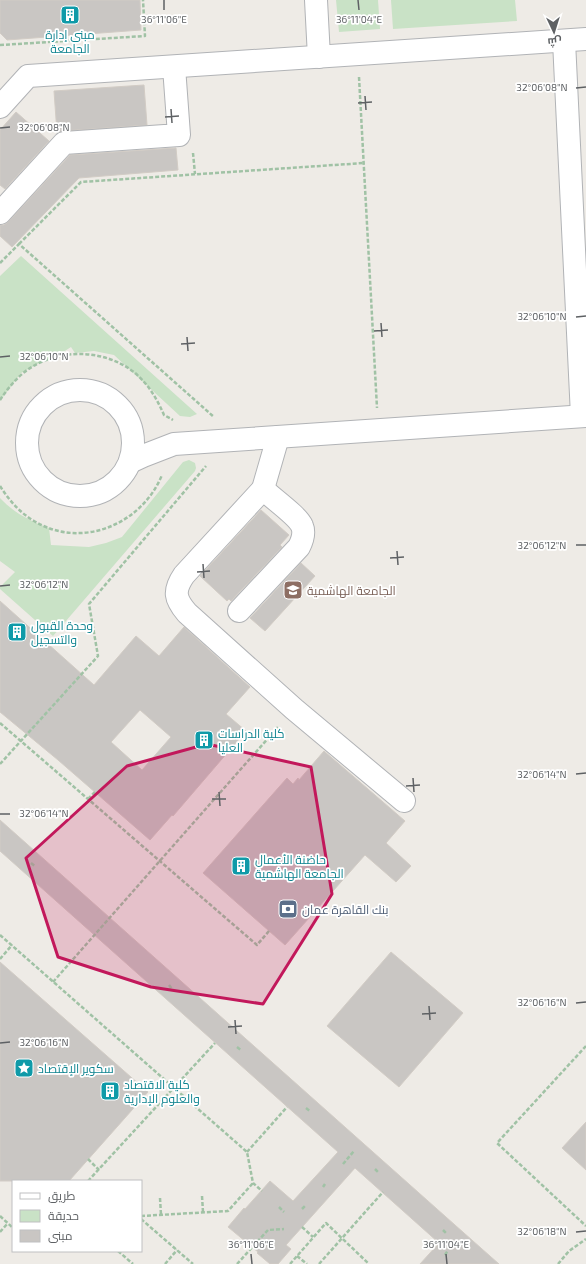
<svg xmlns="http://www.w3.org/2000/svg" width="586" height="1264" viewBox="0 0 586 1264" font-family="'Exo 2',Cairo,sans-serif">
	<rect width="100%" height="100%" fill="#eeebe6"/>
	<g fill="#c9e2c6">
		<path d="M 336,0 L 378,0 L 380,29 L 339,32 Z"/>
		<path d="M 391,0 L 515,0 L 517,21 L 393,29 Z"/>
		<path d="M 21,256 L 197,414 L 190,417 L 180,416 L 114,355 L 94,351 L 75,353 L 71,347 L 57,356 L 41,362 L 21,373 L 0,401 L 0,276 Z"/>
		<path d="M 189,460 L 195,463 L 196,468 L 195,471 L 53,636 L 0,589 L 0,587 L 15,572 L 0,561 L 0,498 C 14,513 30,521 49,528 L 51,545 L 89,547 L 106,543 L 122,537 L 183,462 Z"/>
	</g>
	<g fill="#c9c6c3" stroke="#d2ccc5" fill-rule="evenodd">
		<path d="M 0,0 L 140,0 L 141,30 L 7,40 L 0,33 Z"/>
		<path d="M 144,85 L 147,125 L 63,131 L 57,133 L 54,91 Z"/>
		<path d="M 16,112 L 49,141 L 5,189 L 0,185 L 0,130 Z"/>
		<path d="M 176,148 L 178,170 L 79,178 L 12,247 L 0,236 L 0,225 L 4,225 L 9,221 L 70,155 Z"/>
		<path d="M 261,510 L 289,535 L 280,545 L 282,547 L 231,601 L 229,599 L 227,601 L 200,576 Z"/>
		<path d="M 301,563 L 315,576 L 265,631 L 250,618 Z"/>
		<path d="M 0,601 L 94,685 L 136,636 L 159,656 L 184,627 L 250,687 L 226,714 L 246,731 L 173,816 L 172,815 L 150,840 L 58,760 L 0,712 ZM 140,710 L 171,737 L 142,770 L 111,742 Z"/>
		<path d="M 324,751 L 405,821 L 386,843 L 411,866 L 396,882 L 365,855 L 285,945 L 203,873 L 287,778 L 293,784 L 298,778 L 299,780 Z"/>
		<path d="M 0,820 L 455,1225 L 499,1264 L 420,1264 L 439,1243 L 355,1168 L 286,1245 L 291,1249 L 278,1264 L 270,1264 L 257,1253 L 258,1252 L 228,1227 L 244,1208 L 245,1209 L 270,1181 L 293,1201 L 338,1152 L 0,851 Z"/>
		<path d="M 391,952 L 463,1013 L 399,1087 L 327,1026 Z"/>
		<path d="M 0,962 L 148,1092 L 69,1181 L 0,1181 Z"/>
		<path d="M 586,1122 L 586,1170 L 562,1148 Z"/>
	</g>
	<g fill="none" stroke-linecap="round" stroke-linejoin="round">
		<g stroke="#b1b3b6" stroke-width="24">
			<g id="minor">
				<path d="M 316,0 L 319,57"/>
				<path d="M 564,41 L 582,416"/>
				<path d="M 0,107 L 28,76 L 586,39"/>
				<path d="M 0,213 L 64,143 L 179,135 L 174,67"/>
				<circle cx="80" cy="443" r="53"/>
				<path d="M 278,437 L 263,489 L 184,575 C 173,591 175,599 187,613 L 294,709 L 404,801"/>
				<path d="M 130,462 L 143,456 L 174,444 L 586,416"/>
				<path d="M 239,611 L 299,547 C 302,541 305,533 302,526 C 298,516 272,498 263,489"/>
			</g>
		</g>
		<g stroke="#a0c2a5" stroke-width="2.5" stroke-dasharray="4 2" stroke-linecap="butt">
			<path d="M 0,45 L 145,36 L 143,0"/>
			<path d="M 359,77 L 377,408"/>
			<path d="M 193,153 L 195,174"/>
			<path d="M 19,244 L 81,182 L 364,163"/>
			<path d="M 0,263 L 19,244 L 214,417"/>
			<path d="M 0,400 C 6,391 13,382 22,374 C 53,348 103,347 135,373 C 149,385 157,399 164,415 L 173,420"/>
			<path d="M 0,486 C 9,500 19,512 34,521 C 82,550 142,524 162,475"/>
			<path d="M 0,723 L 257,945 L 269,931"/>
			<path d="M 0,764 L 98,656 L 89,604 L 206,466"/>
			<path d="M 88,799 L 95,792"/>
			<path d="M 31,863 L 35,866"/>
			<path d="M 0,935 L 247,1152 L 253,1183 L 262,1191"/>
			<path d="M 0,959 L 12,945"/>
			<path d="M 53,982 L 278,727"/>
			<path d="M 169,985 L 172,989"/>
			<path d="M 586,1046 L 497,1143 L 586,1226"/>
			<path d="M 237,1047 L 241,1050"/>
			<path d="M 306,1108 L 310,1111"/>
			<path d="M 247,1152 L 287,1107"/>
			<path d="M 88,1159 L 99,1170"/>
			<path d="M 343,1164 L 354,1151"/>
			<path d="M 375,1169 L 379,1173"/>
			<path d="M 88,1181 L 215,1043"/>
			<path d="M 323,1187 L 325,1184"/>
			<path d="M 202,1196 L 203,1212"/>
			<path d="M 160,1198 L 161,1215"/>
			<path d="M 279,1207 L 284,1212"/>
			<path d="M 302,1209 L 305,1206"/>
			<path d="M 0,1216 L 13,1228"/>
			<path d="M 141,1216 L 228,1211 L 253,1183"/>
			<path d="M 141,1219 L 193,1264"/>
			<path d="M 302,1227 L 313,1237"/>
			<path d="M 443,1230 L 447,1234"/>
			<path d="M 0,1232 L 8,1223"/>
			<path d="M 118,1251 L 133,1264"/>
			<path d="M 445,1255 L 448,1250"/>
			<path d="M 297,1256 L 307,1264"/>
			<path d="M 165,1264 L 177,1250"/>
			<path d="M 237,1264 L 268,1230 L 284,1229"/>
			<path d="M 290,1264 L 326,1223 L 369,1264"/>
			<path d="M 319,1264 L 383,1192"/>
			<path d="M 558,1264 L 569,1251 L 586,1239"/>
		</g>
		<use href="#minor" stroke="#fff" stroke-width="22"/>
	</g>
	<path fill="#c2185b" fill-opacity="0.2" stroke="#c2185b" stroke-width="3" stroke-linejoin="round" d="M 207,744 L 311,767 L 332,894 L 263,1004 L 151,987 L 58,957 L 26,858 L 127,766 Z"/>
	<path fill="none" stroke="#5e6164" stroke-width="1.5" d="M 164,0 L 164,10M 358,0 L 359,10M 576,88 L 586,87M 365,96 L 366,110M 358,103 L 372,102M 171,109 L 172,123M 165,117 L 179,116M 0,128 L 10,127M 576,317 L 586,316M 381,323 L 382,337M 374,331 L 388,330M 187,337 L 188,351M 181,344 L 195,343M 0,357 L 10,356M 576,545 L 586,545M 397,551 L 398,565M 390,558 L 404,557M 203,564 L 204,578M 197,572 L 210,571M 0,586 L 10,585M 576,774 L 586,773M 413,778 L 414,792M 406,786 L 420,785M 219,792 L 220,806M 212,799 L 226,799M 0,814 L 10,814M 576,1003 L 586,1002M 429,1006 L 430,1020M 422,1014 L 436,1013M 235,1020 L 236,1034M 228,1027 L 242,1026M 0,1043 L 10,1042M 576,1232 L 586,1231M 251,1254 L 252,1264M 446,1254 L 447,1264"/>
	<defs>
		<g id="building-square" transform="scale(1)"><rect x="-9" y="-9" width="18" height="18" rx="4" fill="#0f9aa8" stroke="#fff"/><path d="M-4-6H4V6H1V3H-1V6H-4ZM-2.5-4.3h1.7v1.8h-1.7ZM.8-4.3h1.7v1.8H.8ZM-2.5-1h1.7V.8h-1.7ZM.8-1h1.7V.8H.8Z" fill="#fff"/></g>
		<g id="university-square" transform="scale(1)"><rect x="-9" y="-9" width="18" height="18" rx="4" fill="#8d6e63" stroke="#fff"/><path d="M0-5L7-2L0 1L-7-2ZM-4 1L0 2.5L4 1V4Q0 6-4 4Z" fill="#fff"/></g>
		<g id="bank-square" transform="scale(1)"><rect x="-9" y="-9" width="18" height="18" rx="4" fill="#5c6f8a" stroke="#fff"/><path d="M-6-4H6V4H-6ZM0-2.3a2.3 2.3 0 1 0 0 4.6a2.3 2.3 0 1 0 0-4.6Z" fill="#fff"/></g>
		<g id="sight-square" transform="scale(1)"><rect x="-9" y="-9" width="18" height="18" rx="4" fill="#0f9aa8" stroke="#fff"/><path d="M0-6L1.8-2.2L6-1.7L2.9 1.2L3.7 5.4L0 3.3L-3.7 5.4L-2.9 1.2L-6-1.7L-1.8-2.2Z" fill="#fff"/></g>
	</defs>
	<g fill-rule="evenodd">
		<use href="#building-square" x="70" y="15"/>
		<use href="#university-square" x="293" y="590"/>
		<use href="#building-square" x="17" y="632"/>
		<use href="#building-square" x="204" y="740"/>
		<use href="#building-square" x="241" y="866"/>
		<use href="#bank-square" x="288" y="909"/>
		<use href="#sight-square" x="24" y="1068"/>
		<use href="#building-square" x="110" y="1091"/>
	</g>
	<g text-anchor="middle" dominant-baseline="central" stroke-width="3.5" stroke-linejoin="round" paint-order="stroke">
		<g font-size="12" fill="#0d838f" stroke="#fff" text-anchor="start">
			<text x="70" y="34" text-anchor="middle">مبنى إدارة<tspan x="70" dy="14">الجامعة</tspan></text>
			<text x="31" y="625">وحدة القبول<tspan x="31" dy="14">والتسجيل</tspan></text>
			<text x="218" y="733">كلية الدراسات<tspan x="218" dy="14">العليا</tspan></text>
			<text x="255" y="859">حاضنة الأعمال<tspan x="255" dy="14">الجامعة الهاشمية</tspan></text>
			<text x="38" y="1068">سكوير الإقتصاد</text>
			<text x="124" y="1084">كلية الاقتصاد<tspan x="124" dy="14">والعلوم الإدارية</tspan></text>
		</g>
		<g font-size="12" fill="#785e54" stroke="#fff" text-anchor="start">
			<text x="307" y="590">الجامعة الهاشمية</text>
		</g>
		<g font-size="12" fill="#4e5e75" stroke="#fff" text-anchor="start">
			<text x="302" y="909">بنك القاهرة عمان</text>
		</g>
	</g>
	<g font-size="10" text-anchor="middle" fill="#5e6164" stroke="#fff" stroke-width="3.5" stroke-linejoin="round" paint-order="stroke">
		<text x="164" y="23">36°11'06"E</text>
		<text x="359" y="23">36°11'04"E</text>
		<text x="542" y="91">32°06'08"N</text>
		<text x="44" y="131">32°06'08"N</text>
		<text x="542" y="320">32°06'10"N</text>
		<text x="44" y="360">32°06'10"N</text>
		<text x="542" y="549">32°06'12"N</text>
		<text x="44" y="588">32°06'12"N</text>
		<text x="542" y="778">32°06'14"N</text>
		<text x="44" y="817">32°06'14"N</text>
		<text x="542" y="1006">32°06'16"N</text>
		<text x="44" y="1046">32°06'16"N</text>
		<text x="542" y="1235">32°06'18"N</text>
		<text x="251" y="1248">36°11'06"E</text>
		<text x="446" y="1248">36°11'04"E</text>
	</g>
	<rect x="12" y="1180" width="130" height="72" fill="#ffffff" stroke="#bfc0c1"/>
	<rect x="20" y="1193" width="20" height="6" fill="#ffffff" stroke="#bfc0c1"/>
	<text x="48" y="1200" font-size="12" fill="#5e6164">طريق</text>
	<rect x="20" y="1210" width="20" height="12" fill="#c9e2c6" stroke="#bfc0c1"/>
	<text x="48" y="1220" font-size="12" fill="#5e6164">حديقة</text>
	<rect x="20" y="1230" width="20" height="12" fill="#c9c6c3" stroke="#bfc0c1"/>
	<text x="48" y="1240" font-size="12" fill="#5e6164">مبنى</text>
	<g transform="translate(554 32) rotate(176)" stroke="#ffffff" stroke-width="3" paint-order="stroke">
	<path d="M0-3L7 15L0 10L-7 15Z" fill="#5e6164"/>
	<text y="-6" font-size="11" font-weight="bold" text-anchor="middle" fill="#5e6164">ش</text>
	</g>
</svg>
